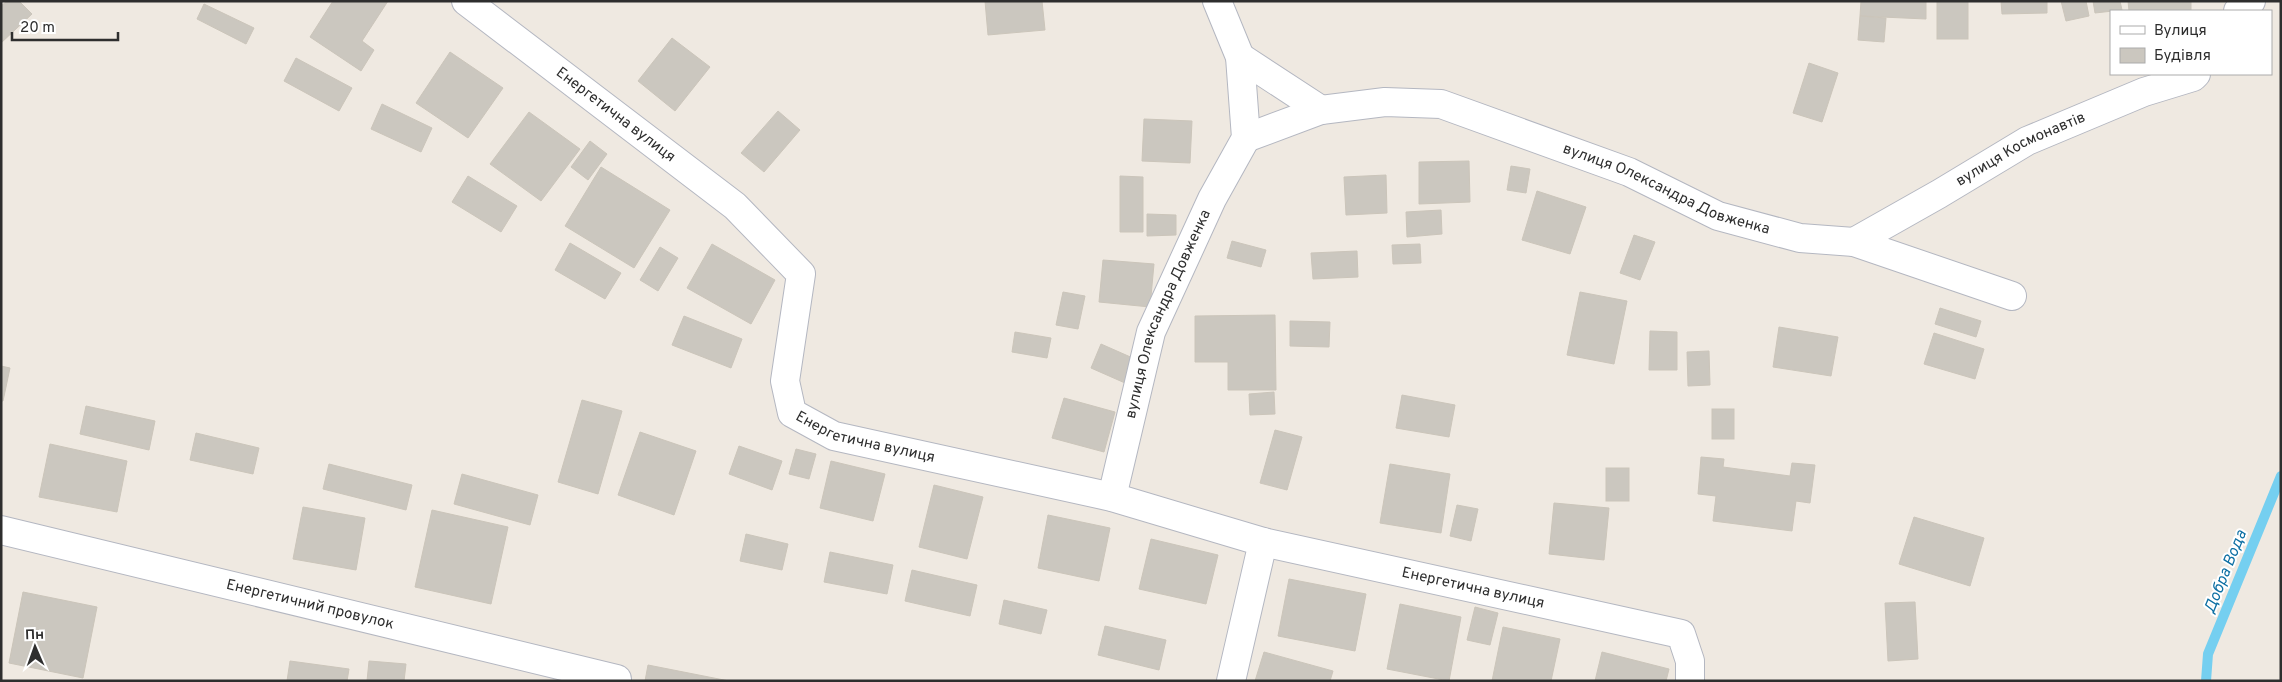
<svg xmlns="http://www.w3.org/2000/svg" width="2282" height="682" viewBox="0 0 2282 682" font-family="Overpass,sans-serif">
	<rect width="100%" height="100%" fill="#efe9e1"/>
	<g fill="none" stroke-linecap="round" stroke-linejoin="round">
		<path stroke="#75cff0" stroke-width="10" d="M 2206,681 L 2208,654 L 2281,476"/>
	</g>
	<g fill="#cbc7bf" stroke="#cbc5ba">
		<path d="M 7,1 L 19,1 L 32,14 L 1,43 L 1,6 Z"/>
		<path d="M 333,1 L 388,1 L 362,41 L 374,50 L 361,71 L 310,37 Z"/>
		<path d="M 985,1 L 1042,1 L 1045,30 L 988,35 Z"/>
		<path d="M 1861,1 L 1926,1 L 1926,19 L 1860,16 Z"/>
		<rect x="1937" y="1" width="31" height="38"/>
		<path d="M 2001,1 L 2047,1 L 2047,13 L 2002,14 Z"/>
		<path d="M 2061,1 L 2086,1 L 2089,16 L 2066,21 Z"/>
		<path d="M 2093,1 L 2120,1 L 2122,10 L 2095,13 Z"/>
		<path d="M 2128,1 L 2191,1 L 2191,11 L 2129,11 Z"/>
		<path d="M 204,4 L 254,28 L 246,44 L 197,19 Z"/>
		<path d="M 1860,16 L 1886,18 L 1884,42 L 1858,40 Z"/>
		<path d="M 672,38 L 710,67 L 675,111 L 638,81 Z"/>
		<path d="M 450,52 L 503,88 L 468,138 L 416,103 Z"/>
		<path d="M 296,58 L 352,88 L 339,111 L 284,81 Z"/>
		<path d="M 1809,63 L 1838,73 L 1822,122 L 1793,113 Z"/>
		<path d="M 382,104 L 432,128 L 421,152 L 371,129 Z"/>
		<path d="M 778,111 L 800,130 L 764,172 L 741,153 Z"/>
		<path d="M 529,112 L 580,149 L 541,201 L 490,164 Z"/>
		<path d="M 1144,119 L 1192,121 L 1190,163 L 1142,161 Z"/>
		<path d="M 590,141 L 607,154 L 588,180 L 571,167 Z"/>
		<path d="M 1469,161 L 1470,202 L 1419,204 L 1419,162 Z"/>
		<path d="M 1511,166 L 1530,169 L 1526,193 L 1507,190 Z"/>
		<path d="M 601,167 L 670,210 L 634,268 L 565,226 Z"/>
		<path d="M 1386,175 L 1387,213 L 1346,215 L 1344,177 Z"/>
		<path d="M 468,176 L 517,206 L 501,232 L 452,202 Z"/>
		<path d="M 1120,176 L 1143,177 L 1143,232 L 1120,232 Z"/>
		<path d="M 1537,191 L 1586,207 L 1570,254 L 1522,240 Z"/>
		<path d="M 1441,210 L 1442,234 L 1407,237 L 1406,212 Z"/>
		<path d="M 1147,214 L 1176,215 L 1176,235 L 1147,236 Z"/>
		<path d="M 1634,235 L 1655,242 L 1640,280 L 1620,273 Z"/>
		<path d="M 1232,241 L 1266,250 L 1261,267 L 1227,258 Z"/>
		<path d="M 570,243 L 621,273 L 605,299 L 555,270 Z"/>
		<path d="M 712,244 L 775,280 L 751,324 L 687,288 Z"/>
		<path d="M 1420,244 L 1421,263 L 1393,264 L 1392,245 Z"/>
		<path d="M 660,247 L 678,258 L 658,291 L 640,280 Z"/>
		<path d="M 1357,251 L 1358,277 L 1313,279 L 1311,253 Z"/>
		<path d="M 1103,260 L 1154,264 L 1150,307 L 1099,302 Z"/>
		<path d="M 1063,292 L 1085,296 L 1078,329 L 1056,325 Z"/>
		<path d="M 1580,292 L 1627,301 L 1614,364 L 1567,355 Z"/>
		<path d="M 1940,308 L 1981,321 L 1976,337 L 1935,324 Z"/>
		<path d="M 1275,315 L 1276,390 L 1228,390 L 1228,362 L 1195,362 L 1195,316 Z"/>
		<path d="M 684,316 L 742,339 L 731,368 L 672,345 Z"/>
		<path d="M 1290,321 L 1330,322 L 1329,347 L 1290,346 Z"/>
		<path d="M 1779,327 L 1838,337 L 1831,376 L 1773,367 Z"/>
		<path d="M 1650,331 L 1677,332 L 1677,370 L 1649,370 Z"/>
		<path d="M 1015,332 L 1051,338 L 1047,358 L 1012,352 Z"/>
		<path d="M 1934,333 L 1984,349 L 1975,379 L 1924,364 Z"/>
		<path d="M 1101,344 L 1135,359 L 1125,383 L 1091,368 Z"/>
		<path d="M 1709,351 L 1710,385 L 1688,386 L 1687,352 Z"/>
		<path d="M 1,366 L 10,368 L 3,401 L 1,401 Z"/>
		<path d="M 1274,392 L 1275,414 L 1250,415 L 1249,394 Z"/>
		<path d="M 1402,395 L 1455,405 L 1449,437 L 1396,428 Z"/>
		<path d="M 1064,398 L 1115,412 L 1104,452 L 1052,438 Z"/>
		<path d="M 582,400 L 622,411 L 598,494 L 558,482 Z"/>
		<path d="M 86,406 L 155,421 L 149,450 L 80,434 Z"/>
		<rect x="1712" y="409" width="22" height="30"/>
		<path d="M 1275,430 L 1302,437 L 1287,490 L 1260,483 Z"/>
		<path d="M 640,432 L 696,451 L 674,515 L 618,495 Z"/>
		<path d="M 196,433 L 259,448 L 253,474 L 190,460 Z"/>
		<path d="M 50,444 L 127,461 L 117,512 L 39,497 Z"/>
		<path d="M 739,446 L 782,461 L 772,490 L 729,474 Z"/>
		<path d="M 796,449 L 816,454 L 809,479 L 789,474 Z"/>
		<path d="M 1701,457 L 1724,459 L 1723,467 L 1790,476 L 1792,463 L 1815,465 L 1810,503 L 1796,501 L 1792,531 L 1713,521 L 1716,496 L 1698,494 Z"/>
		<path d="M 831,461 L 885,474 L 873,521 L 820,508 Z"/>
		<path d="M 329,464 L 412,485 L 406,510 L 323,489 Z"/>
		<path d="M 1390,464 L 1450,474 L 1441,533 L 1380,523 Z"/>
		<rect x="1606" y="468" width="23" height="33"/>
		<path d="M 462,474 L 538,495 L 530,525 L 454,504 Z"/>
		<path d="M 934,485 L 983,497 L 967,559 L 919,547 Z"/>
		<path d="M 1554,503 L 1609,508 L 1604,560 L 1549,554 Z"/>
		<path d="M 1457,505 L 1478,509 L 1471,541 L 1450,536 Z"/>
		<path d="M 303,507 L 365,518 L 356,570 L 293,559 Z"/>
		<path d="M 432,510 L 508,527 L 491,604 L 415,587 Z"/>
		<path d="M 1048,515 L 1110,528 L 1099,581 L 1038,568 Z"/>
		<path d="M 1914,517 L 1984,538 L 1970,586 L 1899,564 Z"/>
		<path d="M 746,534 L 788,544 L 782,570 L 740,561 Z"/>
		<path d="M 1151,539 L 1218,555 L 1206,604 L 1139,589 Z"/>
		<path d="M 830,552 L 893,565 L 887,594 L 824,582 Z"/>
		<path d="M 912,570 L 977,585 L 970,616 L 905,601 Z"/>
		<path d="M 1289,579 L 1366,594 L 1355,651 L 1278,636 Z"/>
		<path d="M 23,592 L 97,607 L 83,678 L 9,663 Z"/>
		<path d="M 1004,600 L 1047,610 L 1041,634 L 999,624 Z"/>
		<path d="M 1915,602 L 1918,659 L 1888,661 L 1885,603 Z"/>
		<path d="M 1400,604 L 1461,617 L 1449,681 L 1387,669 Z"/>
		<path d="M 1475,607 L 1498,613 L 1490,645 L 1467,640 Z"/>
		<path d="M 1105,626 L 1166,640 L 1159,670 L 1098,655 Z"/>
		<path d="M 1503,627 L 1560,639 L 1551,681 L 1492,681 Z"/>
		<path d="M 1264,652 L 1333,671 L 1330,681 L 1255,681 Z"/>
		<path d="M 1602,652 L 1669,669 L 1666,681 L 1595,681 Z"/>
		<path d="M 290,661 L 349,669 L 347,681 L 287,681 Z"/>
		<path d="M 369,661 L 406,664 L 404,681 L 367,681 Z"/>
		<path d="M 648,665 L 729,681 L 645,681 Z"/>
	</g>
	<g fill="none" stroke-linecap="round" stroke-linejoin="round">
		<g stroke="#b4b7c1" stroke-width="30">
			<g id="minor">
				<path id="s1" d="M 466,1 L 735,206 L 801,274 L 785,381 L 792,413 L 834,436 L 1112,497 L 1263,542 L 1681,634 L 1690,661 L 1690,681"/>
				<path d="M 2238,11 L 2251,1"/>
				<path d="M 1240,57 L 1321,110"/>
				<path id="s2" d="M 1246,138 L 1321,110 L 1385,102 L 1441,104 L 1629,172 L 1718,216 L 1800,238 L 1854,242 L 2012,296"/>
				<path id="s3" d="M 1854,242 L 1939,194 L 2027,141 L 2144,92 L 2193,77 L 2196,74"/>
				<path id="s4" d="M 1112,497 L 1151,332 L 1212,199 L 1246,138 L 1240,57 L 1217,1"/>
				<path id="s5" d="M 1,530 L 617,679 L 617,681"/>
				<path d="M 1231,681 L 1263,542"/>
			</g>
		</g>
		<use href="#minor" stroke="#fff" stroke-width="28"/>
	</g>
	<g text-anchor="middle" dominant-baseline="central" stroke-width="4" stroke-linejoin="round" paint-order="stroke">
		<g font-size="15" fill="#2e2e2e" stroke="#fff">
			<text stroke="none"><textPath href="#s1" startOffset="188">Енергетична вулиця</textPath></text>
			<text stroke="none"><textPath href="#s3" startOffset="191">вулиця Космонавтів</textPath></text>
			<text stroke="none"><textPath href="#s2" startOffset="442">вулиця Олександра Довженка</textPath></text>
			<text stroke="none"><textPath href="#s4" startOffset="192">вулиця Олександра Довженка</textPath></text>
			<text stroke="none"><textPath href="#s1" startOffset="652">Енергетична вулиця</textPath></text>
			<text stroke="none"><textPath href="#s1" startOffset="1279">Енергетична вулиця</textPath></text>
			<text stroke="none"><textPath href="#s5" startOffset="318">Енергетичний провулок</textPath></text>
		</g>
		<g font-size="16" font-style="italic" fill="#0d6fa3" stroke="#fff">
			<text transform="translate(2226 572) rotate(-68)">Добра Вода</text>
		</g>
	</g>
	<rect width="2282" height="682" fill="none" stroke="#2e2e2e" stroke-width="5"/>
	<rect x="2110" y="10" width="162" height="65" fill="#ffffff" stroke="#ababab"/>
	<rect x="2120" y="26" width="25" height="8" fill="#ffffff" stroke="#ababab"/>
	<text x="2154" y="35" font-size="15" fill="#2e2e2e">Вулиця</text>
	<rect x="2120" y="48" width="25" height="15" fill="#cbc7bf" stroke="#ababab"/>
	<text x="2154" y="60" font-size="15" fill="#2e2e2e">Будівля</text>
	<g transform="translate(35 647) rotate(358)" stroke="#ffffff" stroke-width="4" paint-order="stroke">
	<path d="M0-4L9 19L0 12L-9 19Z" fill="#2e2e2e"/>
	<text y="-8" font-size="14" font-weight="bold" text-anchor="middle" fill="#2e2e2e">Пн</text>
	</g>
	<path d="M12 32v8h106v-8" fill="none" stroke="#2e2e2e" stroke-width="2.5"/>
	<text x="20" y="32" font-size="15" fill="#2e2e2e" stroke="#ffffff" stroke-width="4" paint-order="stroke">20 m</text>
</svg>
